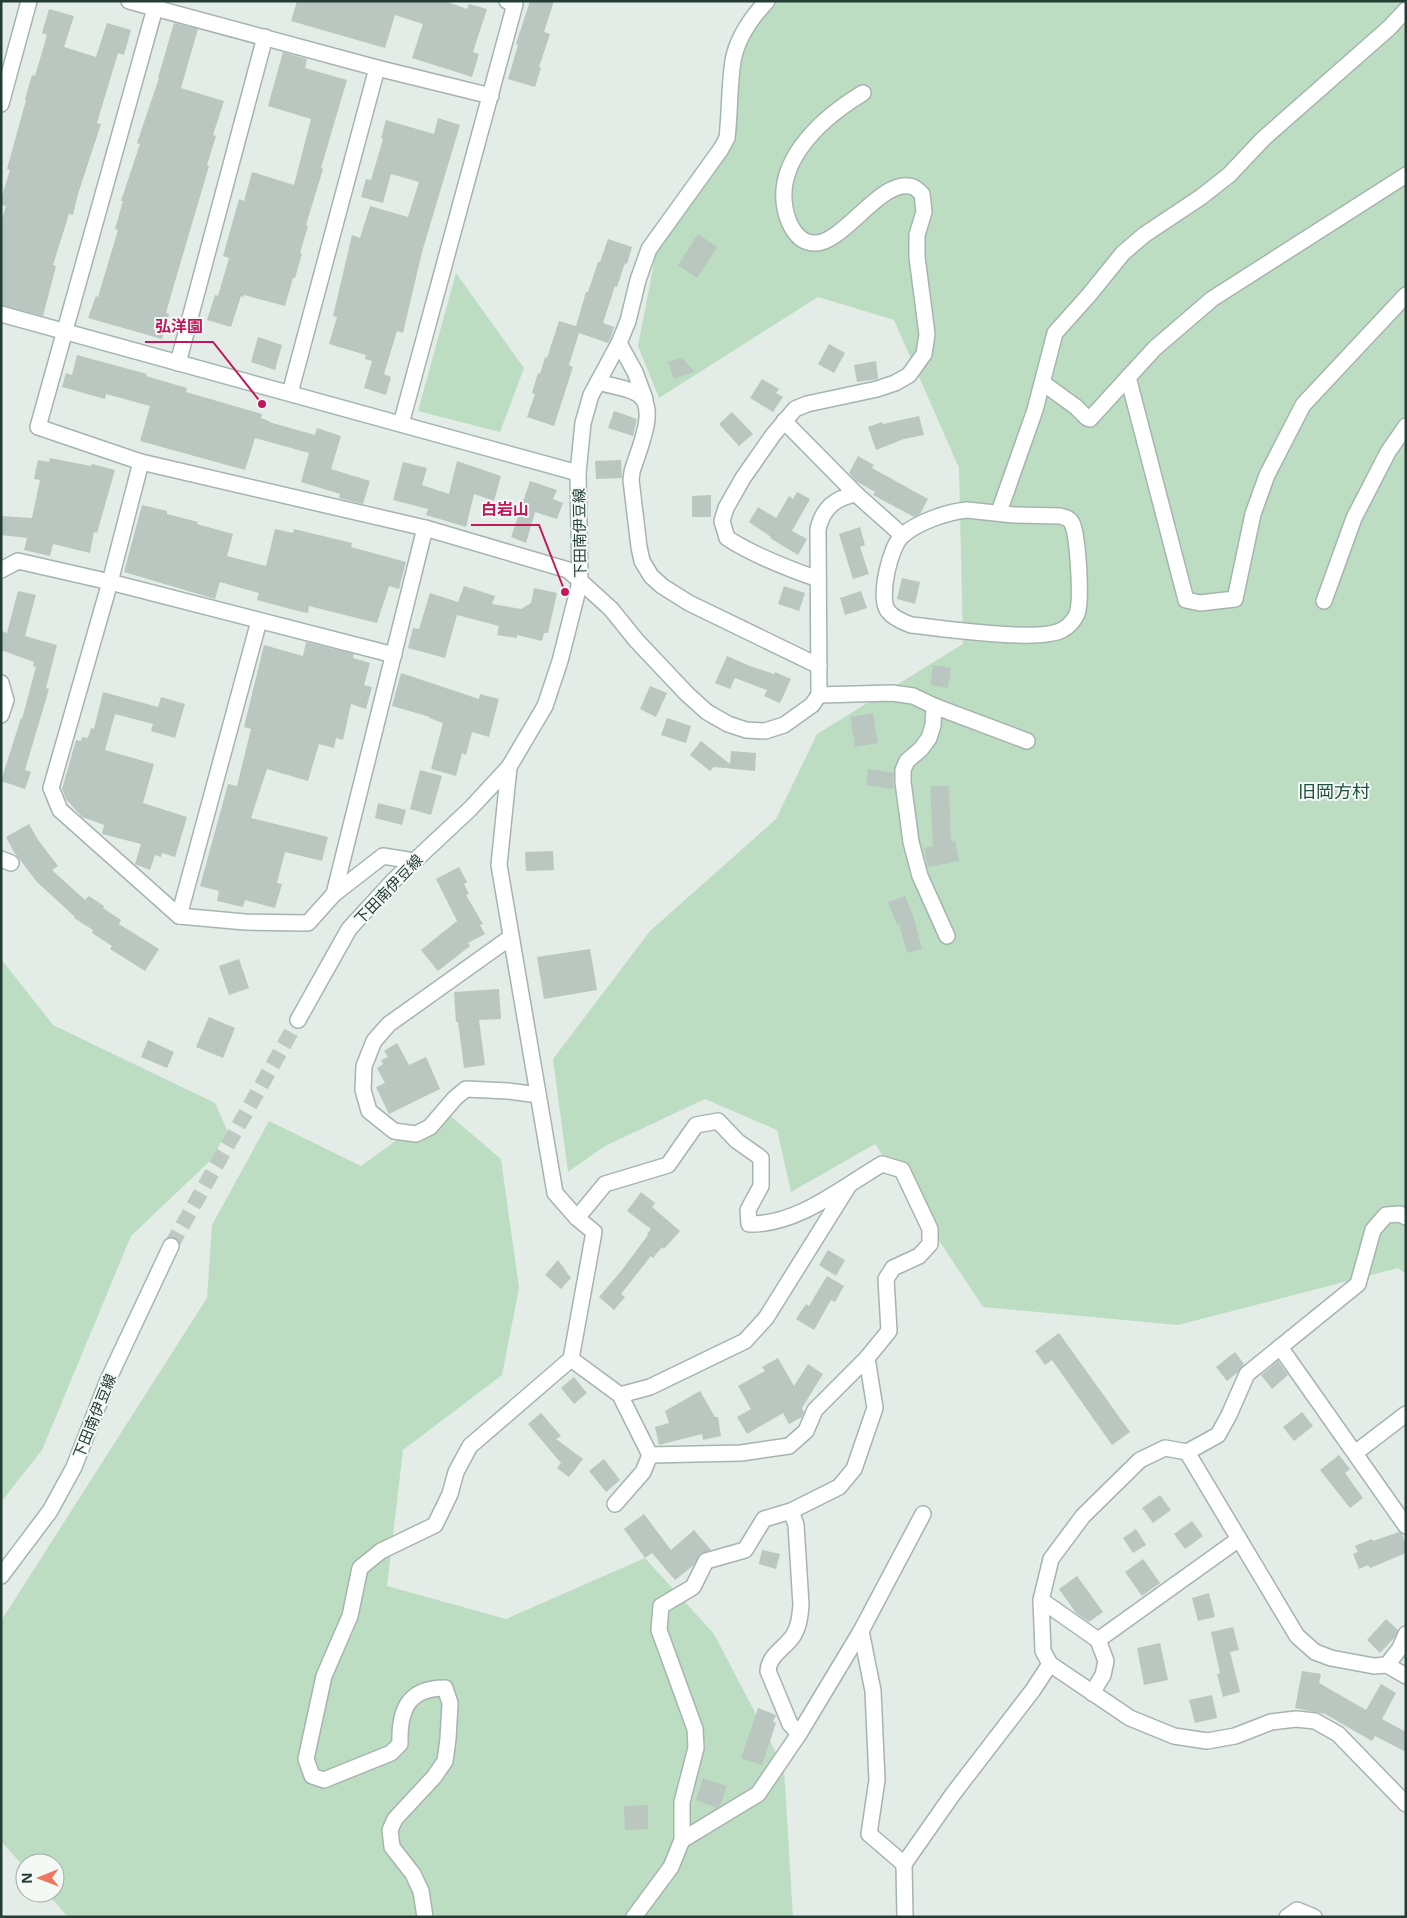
<svg xmlns="http://www.w3.org/2000/svg" width="1407" height="1918" viewBox="0 0 1407 1918" font-family="'Open Sans','Noto Sans JP',sans-serif">
	<rect width="100%" height="100%" fill="#e3ece7"/>
	<g fill="#bdddc3">
		<path d="M 776,1 L 1406,1 L 1406,1274 L 1398,1268 L 1178,1325 L 983,1307 L 875,1144 L 791,1192 L 777,1130 L 705,1099 L 605,1146 L 568,1172 L 553,1059 L 650,931 L 776,819 L 817,734 L 963,644 L 959,468 L 894,320 L 818,297 L 659,398 L 638,346 L 660,232 L 727,138 L 750,20 Z"/>
		<path d="M 456,273 L 524,368 L 500,432 L 418,411 Z"/>
		<path d="M 1,959 L 53,1025 L 215,1103 L 227,1130 L 213,1158 L 131,1236 L 42,1450 L 1,1502 Z"/>
		<path d="M 441,1108 L 501,1159 L 519,1288 L 502,1375 L 403,1450 L 387,1586 L 506,1619 L 645,1558 L 714,1634 L 784,1768 L 793,1917 L 68,1917 L 47,1893 L 55,1893 L 55,1863 L 25,1863 L 25,1868 L 1,1841 L 1,1621 L 207,1298 L 212,1225 L 269,1121 L 361,1166 Z"/>
	</g>
	<g fill="#b9c7c0">
		<path d="M 297,1 L 445,1 L 467,9 L 469,4 L 487,9 L 473,52 L 479,54 L 472,77 L 412,58 L 423,24 L 395,15 L 385,48 L 291,21 Z"/>
		<path d="M 530,1 L 554,1 L 544,32 L 550,34 L 539,67 L 541,68 L 535,87 L 508,79 L 518,45 L 516,44 Z"/>
		<path d="M 49,9 L 74,16 L 64,47 L 96,57 L 107,23 L 131,30 L 124,55 L 118,53 L 97,123 L 101,124 L 78,194 L 73,215 L 69,214 L 53,265 L 56,266 L 43,316 L 1,305 L 1,221 L 6,206 L 1,205 L 1,199 L 10,170 L 7,169 L 26,100 L 25,99 L 32,75 L 35,76 L 47,35 L 42,33 Z"/>
		<path d="M 174,23 L 198,29 L 181,88 L 224,101 L 213,135 L 216,136 L 207,165 L 209,166 L 174,285 L 166,313 L 169,314 L 162,339 L 88,318 L 96,296 L 98,297 L 118,230 L 115,229 L 123,201 L 121,201 L 140,144 L 137,143 L 159,78 L 158,78 Z"/>
		<path d="M 283,52 L 307,59 L 305,68 L 347,80 L 321,168 L 323,169 L 306,225 L 308,226 L 300,253 L 302,254 L 295,278 L 293,278 L 285,306 L 244,295 L 244,297 L 241,296 L 231,327 L 207,320 L 215,295 L 218,296 L 229,258 L 223,256 L 239,199 L 244,201 L 252,172 L 294,185 L 311,119 L 268,106 Z"/>
		<path d="M 438,118 L 460,125 L 422,252 L 403,333 L 397,331 L 384,374 L 391,377 L 386,395 L 364,388 L 372,361 L 365,359 L 366,355 L 329,344 L 337,317 L 333,316 L 352,235 L 360,238 L 370,206 L 408,217 L 419,182 L 391,174 L 383,203 L 361,197 L 366,179 L 371,180 L 383,139 L 381,138 L 386,120 L 434,134 Z"/>
		<path d="M 698,234 L 717,247 L 697,278 L 678,265 Z"/>
		<path d="M 608,239 L 632,247 L 627,264 L 625,263 L 617,287 L 615,286 L 603,323 L 614,327 L 610,340 L 608,343 L 579,333 L 569,365 L 573,367 L 554,426 L 527,417 L 535,394 L 532,393 L 538,373 L 540,374 L 545,357 L 547,358 L 559,321 L 576,326 L 586,292 L 588,292 L 598,262 L 600,262 Z"/>
		<path d="M 258,337 L 282,345 L 275,370 L 251,362 Z"/>
		<path d="M 829,344 L 845,353 L 834,373 L 818,364 Z"/>
		<path d="M 77,355 L 147,374 L 146,376 L 187,388 L 186,392 L 262,414 L 261,418 L 269,421 L 269,422 L 315,435 L 317,428 L 341,436 L 331,469 L 370,481 L 363,504 L 339,498 L 340,494 L 301,482 L 309,453 L 255,438 L 245,470 L 140,441 L 150,406 L 106,394 L 105,399 L 62,387 L 66,373 L 72,375 Z"/>
		<path d="M 682,358 L 695,372 L 674,379 L 668,362 Z"/>
		<path d="M 876,361 L 878,379 L 857,382 L 854,365 Z"/>
		<path d="M 762,379 L 779,389 L 776,393 L 783,397 L 773,412 L 750,398 Z"/>
		<path d="M 614,411 L 637,419 L 633,436 L 608,428 Z"/>
		<path d="M 732,412 L 753,434 L 739,446 L 719,424 Z"/>
		<path d="M 919,416 L 924,435 L 904,439 L 876,450 L 868,427 L 882,422 L 883,424 Z"/>
		<path d="M 858,456 L 874,465 L 872,468 L 928,499 L 920,514 L 914,517 L 873,495 L 875,492 L 856,481 L 849,473 Z"/>
		<path d="M 50,458 L 91,466 L 92,464 L 115,470 L 97,533 L 94,532 L 90,553 L 53,544 L 50,556 L 24,550 L 27,538 L 1,535 L 1,516 L 32,518 L 40,480 L 34,479 L 38,460 L 49,462 Z"/>
		<path d="M 621,460 L 622,478 L 596,479 L 595,461 Z"/>
		<path d="M 457,461 L 501,476 L 494,501 L 474,494 L 466,527 L 426,515 L 428,509 L 393,500 L 403,462 L 427,468 L 422,485 L 449,494 Z"/>
		<path d="M 530,481 L 557,490 L 553,499 L 563,503 L 557,519 L 535,512 L 526,543 L 511,537 Z"/>
		<path d="M 797,492 L 810,499 L 792,531 L 807,539 L 798,555 L 770,538 L 771,537 L 749,522 L 758,507 L 776,518 L 789,496 L 793,499 Z"/>
		<path d="M 711,495 L 711,517 L 692,517 L 692,496 Z"/>
		<path d="M 142,505 L 167,511 L 167,514 L 198,522 L 197,524 L 233,534 L 227,556 L 266,566 L 275,529 L 293,533 L 294,529 L 352,543 L 351,547 L 406,562 L 399,589 L 389,586 L 377,623 L 309,606 L 308,613 L 298,611 L 257,600 L 259,593 L 220,582 L 215,599 L 124,572 Z"/>
		<path d="M 860,527 L 865,545 L 860,547 L 869,574 L 853,579 L 839,534 Z"/>
		<path d="M 902,578 L 920,582 L 915,604 L 897,599 Z"/>
		<path d="M 464,586 L 495,596 L 492,604 L 521,609 L 531,603 L 534,588 L 557,593 L 548,633 L 544,633 L 542,641 L 517,635 L 517,638 L 497,635 L 499,626 L 457,615 L 445,658 L 408,648 L 413,628 L 419,629 L 430,593 L 458,602 Z"/>
		<path d="M 784,586 L 805,593 L 799,611 L 778,604 Z"/>
		<path d="M 18,591 L 36,595 L 25,636 L 57,645 L 46,688 L 49,689 L 25,770 L 31,772 L 25,789 L 1,781 L 21,718 L 22,719 L 36,667 L 33,666 L 34,662 L 1,650 L 1,631 L 7,633 Z"/>
		<path d="M 861,591 L 867,608 L 845,615 L 840,598 Z"/>
		<path d="M 306,642 L 354,654 L 353,658 L 370,663 L 364,685 L 372,687 L 366,709 L 351,704 L 343,740 L 336,738 L 334,748 L 319,744 L 308,781 L 267,769 L 251,818 L 328,837 L 322,861 L 285,852 L 277,883 L 282,884 L 275,908 L 245,900 L 243,907 L 217,901 L 219,891 L 200,886 L 228,784 L 237,786 L 251,729 L 244,727 L 264,645 L 303,656 Z"/>
		<path d="M 727,656 L 750,666 L 774,674 L 775,672 L 791,679 L 780,703 L 764,696 L 767,690 L 735,678 L 730,689 L 715,683 Z"/>
		<path d="M 933,665 L 951,668 L 948,688 L 930,685 Z"/>
		<path d="M 401,673 L 479,699 L 480,694 L 499,699 L 489,737 L 472,732 L 466,755 L 462,753 L 456,776 L 431,769 L 443,723 L 429,718 L 430,717 L 392,706 Z"/>
		<path d="M 650,686 L 667,693 L 656,717 L 640,709 Z"/>
		<path d="M 103,692 L 158,707 L 161,697 L 185,704 L 175,738 L 151,731 L 153,724 L 115,714 L 105,750 L 154,764 L 143,803 L 187,817 L 175,857 L 162,853 L 161,857 L 155,855 L 150,870 L 135,864 L 141,844 L 102,834 L 104,825 L 82,817 L 66,799 L 62,789 L 76,740 L 81,741 L 82,737 L 88,738 L 91,728 L 94,729 Z"/>
		<path d="M 873,713 L 878,743 L 855,747 L 850,717 Z"/>
		<path d="M 667,718 L 691,726 L 686,743 L 661,735 Z"/>
		<path d="M 701,741 L 730,764 L 731,751 L 756,753 L 755,771 L 714,767 L 710,771 L 690,755 Z"/>
		<path d="M 868,769 L 894,773 L 893,789 L 866,785 Z"/>
		<path d="M 420,770 L 442,776 L 431,815 L 410,809 Z"/>
		<path d="M 930,786 L 949,786 L 951,842 L 955,841 L 959,861 L 928,867 L 924,848 L 933,846 Z"/>
		<path d="M 378,803 L 406,810 L 402,825 L 375,818 Z"/>
		<path d="M 29,824 L 38,840 L 58,866 L 52,870 L 85,900 L 89,896 L 104,906 L 103,908 L 121,920 L 119,924 L 159,949 L 145,971 L 110,949 L 112,946 L 92,933 L 93,930 L 74,918 L 75,917 L 37,882 L 14,852 L 6,837 Z"/>
		<path d="M 553,851 L 554,870 L 526,871 L 525,852 Z"/>
		<path d="M 459,867 L 467,882 L 464,884 L 469,894 L 466,895 L 483,924 L 480,925 L 485,934 L 468,943 L 470,946 L 438,971 L 421,950 L 457,921 L 436,879 Z"/>
		<path d="M 905,896 L 914,918 L 922,949 L 907,953 L 899,924 L 897,925 L 888,902 Z"/>
		<path d="M 590,949 L 597,990 L 544,999 L 537,957 Z"/>
		<path d="M 239,959 L 249,988 L 229,995 L 219,966 Z"/>
		<path d="M 499,989 L 501,1019 L 479,1020 L 485,1065 L 464,1068 L 458,1022 L 456,1022 L 454,992 Z"/>
		<path d="M 209,1017 L 235,1028 L 223,1058 L 196,1047 Z"/>
		<path d="M 148,1040 L 174,1052 L 167,1068 L 141,1057 Z"/>
		<path d="M 397,1043 L 409,1065 L 426,1057 L 440,1089 L 389,1114 L 376,1087 L 385,1083 L 377,1068 L 383,1064 L 381,1060 L 388,1057 L 384,1051 Z"/>
		<path d="M 641,1192 L 655,1203 L 652,1207 L 680,1231 L 664,1249 L 662,1247 L 653,1258 L 651,1256 L 621,1294 L 625,1297 L 614,1310 L 599,1297 L 622,1270 L 648,1235 L 647,1234 L 651,1229 L 627,1211 Z"/>
		<path d="M 828,1250 L 845,1260 L 836,1276 L 819,1265 Z"/>
		<path d="M 558,1260 L 571,1278 L 561,1289 L 545,1275 Z"/>
		<path d="M 827,1276 L 844,1286 L 835,1302 L 831,1300 L 814,1330 L 796,1319 L 806,1304 L 809,1306 Z"/>
		<path d="M 1059,1333 L 1130,1432 L 1112,1445 L 1052,1360 L 1045,1365 L 1035,1351 Z"/>
		<path d="M 1235,1352 L 1244,1364 L 1237,1373 L 1227,1381 L 1216,1367 Z"/>
		<path d="M 778,1358 L 794,1386 L 808,1364 L 823,1374 L 802,1408 L 804,1412 L 802,1417 L 789,1424 L 783,1413 L 747,1434 L 737,1417 L 751,1409 L 738,1386 L 765,1371 L 762,1367 Z"/>
		<path d="M 1278,1361 L 1288,1375 L 1272,1389 L 1261,1375 Z"/>
		<path d="M 574,1377 L 587,1393 L 574,1404 L 561,1388 Z"/>
		<path d="M 700,1391 L 715,1417 L 718,1417 L 721,1436 L 703,1440 L 702,1434 L 659,1445 L 655,1427 L 669,1423 L 665,1411 Z"/>
		<path d="M 1302,1412 L 1313,1426 L 1294,1441 L 1283,1427 Z"/>
		<path d="M 541,1413 L 561,1436 L 556,1439 L 583,1459 L 569,1477 L 557,1468 L 561,1463 L 528,1424 Z"/>
		<path d="M 1339,1455 L 1350,1469 L 1345,1473 L 1363,1498 L 1350,1508 L 1320,1470 Z"/>
		<path d="M 604,1459 L 620,1480 L 606,1492 L 589,1471 Z"/>
		<path d="M 1160,1495 L 1171,1510 L 1153,1523 L 1142,1508 Z"/>
		<path d="M 644,1514 L 671,1550 L 694,1530 L 711,1550 L 700,1554 L 694,1565 L 675,1580 L 652,1553 L 645,1558 L 624,1529 Z"/>
		<path d="M 1192,1521 L 1203,1536 L 1185,1549 L 1174,1534 Z"/>
		<path d="M 1136,1529 L 1146,1545 L 1133,1553 L 1123,1538 Z"/>
		<path d="M 1399,1532 L 1402,1534 L 1406,1545 L 1406,1553 L 1370,1568 L 1368,1565 L 1359,1569 L 1353,1554 L 1358,1552 L 1355,1546 L 1372,1539 L 1373,1541 Z"/>
		<path d="M 762,1550 L 780,1554 L 776,1569 L 759,1564 Z"/>
		<path d="M 1143,1559 L 1160,1583 L 1142,1596 L 1125,1572 Z"/>
		<path d="M 1077,1576 L 1103,1612 L 1089,1622 L 1076,1613 L 1059,1589 Z"/>
		<path d="M 1209,1593 L 1215,1617 L 1198,1621 L 1192,1598 Z"/>
		<path d="M 1386,1619 L 1398,1630 L 1395,1637 L 1380,1653 L 1367,1640 Z"/>
		<path d="M 1233,1627 L 1239,1650 L 1230,1652 L 1240,1692 L 1223,1697 L 1217,1674 L 1220,1673 L 1211,1632 Z"/>
		<path d="M 1160,1643 L 1168,1680 L 1144,1685 L 1137,1648 Z"/>
		<path d="M 1302,1671 L 1321,1674 L 1319,1683 L 1366,1710 L 1381,1684 L 1396,1693 L 1382,1719 L 1406,1732 L 1406,1752 L 1375,1736 L 1372,1741 L 1325,1714 L 1295,1708 Z"/>
		<path d="M 1212,1695 L 1217,1718 L 1195,1723 L 1189,1700 Z"/>
		<path d="M 758,1708 L 776,1715 L 773,1722 L 776,1723 L 762,1765 L 741,1758 Z"/>
		<path d="M 703,1778 L 727,1786 L 720,1806 L 717,1808 L 696,1800 Z"/>
		<path d="M 648,1805 L 648,1829 L 625,1830 L 624,1806 Z"/>
	</g>
	<g fill="none" stroke-linecap="round" stroke-linejoin="round">
		<path stroke="#bdc9c3" stroke-width="15" stroke-dasharray="15 8" stroke-linecap="butt" d="M 171,1246 L 298,1020"/>
		<g stroke="#a6b4ae" stroke-width="18">
			<g id="street">
				<path d="M 129,1 L 377,68 L 491,96"/>
				<path d="M 157,1 L 38,427 L 141,462 L 425,528 L 568,570 L 611,609 L 636,640 L 687,694 L 707,712 L 728,724 L 746,730 L 765,731 L 784,725 L 812,705 L 819,695 L 818,529 C 823,508 835,498 856,494 L 902,535"/>
				<path d="M 1,104 L 29,1"/>
				<path d="M 619,343 L 635,372 L 645,399"/>
				<path d="M 178,363 L 265,37"/>
				<path d="M 1128,377 L 1186,600 L 1200,603 L 1235,599 L 1253,514 L 1267,475 L 1303,405 L 1406,295"/>
				<path d="M 598,382 C 610,386 625,387 636,393 C 661,405 637,452 632,472 L 631,480 L 639,547 L 642,561 L 651,576 L 662,586 L 689,603 L 819,666"/>
				<path d="M 1043,383 L 1076,407 L 1087,418 L 1090,419 L 1155,348 L 1212,299 L 1406,175"/>
				<path d="M 290,393 L 377,68"/>
				<path d="M 784,421 L 856,494"/>
				<path d="M 401,424 L 515,4 L 507,1"/>
				<path d="M 141,462 L 110,582 L 51,788 L 60,810 L 179,916 L 245,922 L 308,923 L 334,894 L 425,528"/>
				<path d="M 967,510 L 1014,515 L 1060,516 C 1065,517 1069,518 1072,523 C 1078,536 1082,601 1077,614 C 1074,620 1068,627 1062,630 C 1039,643 941,628 911,625 C 903,622 893,618 888,611 C 878,598 890,545 903,535 C 918,522 947,512 967,510 Z"/>
				<path d="M 999,512 L 1035,410 L 1055,333 L 1089,295 L 1123,253 L 1144,235 L 1201,197 L 1229,175 L 1263,139 L 1389,28 L 1406,10"/>
				<path d="M 1,570 L 18,561 L 110,582 L 394,655"/>
				<path d="M 818,579 C 786,568 755,556 727,538 L 722,521 L 726,508 L 743,478 L 773,435 L 795,409 L 807,404 L 877,389 L 895,383 L 909,375 L 924,354 L 927,334 L 917,257 L 917,235 L 924,212 L 922,194 C 920,192 916,188 913,187 C 883,175 843,245 814,243 C 802,243 794,233 789,222 C 767,166 820,119 863,93"/>
				<path d="M 1324,601 L 1354,518 L 1388,452 L 1406,426"/>
				<path d="M 1,683 L 6,700 L 1,715"/>
				<path d="M 819,695 L 892,693 L 913,696 L 934,706 L 933,725 L 929,738 L 921,749 L 907,761 L 903,770 L 903,782 L 911,842 L 920,876 L 947,936"/>
				<path d="M 934,706 L 1027,741"/>
				<path d="M 1,859 L 11,863"/>
				<path d="M 334,894 L 383,856 L 414,861"/>
				<path d="M 179,916 L 259,621"/>
				<path d="M 511,937 L 389,1024 L 374,1041 L 364,1066 L 363,1090 L 369,1111 L 394,1131 L 416,1134 L 430,1127 L 455,1098 L 466,1089 L 508,1091 L 538,1095"/>
				<path d="M 1406,1217 L 1400,1214 L 1386,1215 L 1373,1230 L 1358,1284 L 1247,1374 L 1229,1415 L 1218,1435 L 1187,1452 L 1165,1448 L 1140,1460 L 1083,1516 L 1051,1559 L 1041,1600 L 1043,1651 L 1050,1664 L 1130,1718 L 1174,1736 L 1207,1741 L 1235,1736 L 1271,1722 L 1296,1719 L 1315,1721 L 1338,1734 L 1406,1804"/>
				<path d="M 577,1218 L 605,1184 L 668,1165 L 696,1125 L 718,1121 L 737,1141 L 761,1158 L 761,1186 L 748,1210 L 749,1224 C 798,1225 841,1188 882,1164 L 902,1170 L 930,1229 L 930,1244 L 919,1256 L 893,1268 L 886,1279 L 889,1331 L 867,1358 L 815,1410 L 806,1431 L 789,1446 L 741,1453 L 650,1455"/>
				<path d="M 1280,1347 L 1406,1526"/>
				<path d="M 571,1359 L 620,1395 L 650,1455 L 643,1472 L 615,1504"/>
				<path d="M 620,1395 L 650,1387 L 745,1341 L 766,1318 L 849,1185"/>
				<path d="M 1187,1452 L 1297,1636 L 1315,1652 L 1331,1658 L 1374,1666 L 1387,1665 L 1406,1676"/>
				<path d="M 1355,1453 L 1406,1414"/>
				<path d="M 791,1511 L 796,1525 L 801,1605 C 800,1616 799,1627 793,1636 C 784,1649 769,1655 768,1671 L 790,1724 L 799,1734"/>
				<path d="M 1041,1600 L 1098,1640 L 1106,1661 L 1103,1675 L 1092,1693"/>
				<path d="M 861,1631 L 873,1691 L 877,1780 L 869,1834 L 904,1864"/>
				<path d="M 1098,1640 L 1239,1539"/>
				<path d="M 1387,1665 L 1400,1648 L 1406,1634"/>
				<path d="M 682,1840 L 758,1794 L 799,1734 L 861,1631 L 923,1514"/>
				<path d="M 425,1917 L 421,1891 L 413,1874 L 392,1847 L 390,1830 L 395,1819 L 434,1777 L 445,1761 L 448,1739 L 450,1703 L 445,1688 C 407,1688 399,1711 400,1744 L 391,1753 L 324,1780 L 312,1776 L 306,1759 L 324,1676 L 350,1616 L 360,1568 L 381,1551 L 435,1525 L 450,1494 L 456,1472 L 470,1446 L 571,1359 L 594,1232 L 577,1218 L 555,1193 L 499,865 L 509,767"/>
				<path d="M 634,1917 L 671,1867 L 682,1840 L 682,1802 L 696,1748 L 695,1729 L 659,1630 L 661,1606 L 693,1587 L 706,1561 L 745,1550 L 764,1519 L 791,1511 L 839,1487 L 854,1469 L 875,1408 L 867,1358"/>
				<path d="M 905,1917 L 904,1864 L 953,1794 L 1033,1690 L 1050,1664"/>
				<path d="M 1287,1917 L 1297,1910 L 1314,1917"/>
			</g>
		</g>
		<g stroke="#a2b8ae" stroke-width="18">
			<g id="secondary">
				<path d="M 1,314 L 578,473"/>
				<path d="M 298,1020 L 349,929 L 393,881 L 470,809 L 509,767 L 545,706 L 560,661 L 580,582 L 578,473 L 583,423 L 591,395 L 619,343 L 628,321 L 638,280 L 649,249 L 721,149 L 727,138 C 730,113 729,86 733,61 C 737,38 751,18 767,1"/>
				<path d="M 1,1576 L 50,1511 L 74,1467 L 108,1380 L 171,1246"/>
			</g>
		</g>
		<use href="#street" stroke="#fff" stroke-width="15"/>
		<use href="#secondary" stroke="#fff" stroke-width="15"/>
	</g>
	<g text-anchor="middle" dominant-baseline="central" stroke-width="4" stroke-linejoin="round" paint-order="stroke">
		<g font-size="15" fill="#233d34" stroke="#f4f9f6">
			<text transform="translate(579 533) rotate(-91)">下田南伊豆線</text>
			<text transform="translate(388 889) rotate(-46)">下田南伊豆線</text>
			<text transform="translate(94 1416) rotate(-68)">下田南伊豆線</text>
		</g>
		<g font-size="18" fill="#204f3f" stroke="#f4f9f6">
			<text x="1334" y="791">旧岡方村</text>
		</g>
	</g>
	<path fill="none" stroke="#c2185b" stroke-width="2" d="M262 404L213 342H145M565 592L539 525H471"/>
	<g fill="#c2185b" stroke="#f4f9f6" stroke-width="2">
		<circle cx="262" cy="404" r="5"/>
		<circle cx="565" cy="592" r="5"/>
	</g>
	<g font-size="16" text-anchor="middle" font-weight="bold" fill="#c2185b" stroke="#f4f9f6" stroke-width="4" stroke-linejoin="round" paint-order="stroke">
		<text x="179" y="332">弘洋園</text>
		<text x="505" y="515">白岩山</text>
	</g>
	<rect width="1407" height="1918" fill="none" stroke="#233d34" stroke-width="5"/>
	<g transform="translate(40 1878) rotate(269)"><circle r="24" fill="#f4f9f6" stroke="#a0aea8"/>
	<path d="M0-4L9 19L0 12L-9 19Z" fill="#ed7761"/>
	<text y="-8" font-size="14" font-weight="bold" text-anchor="middle" fill="#233d34">N</text>
	</g>
</svg>
